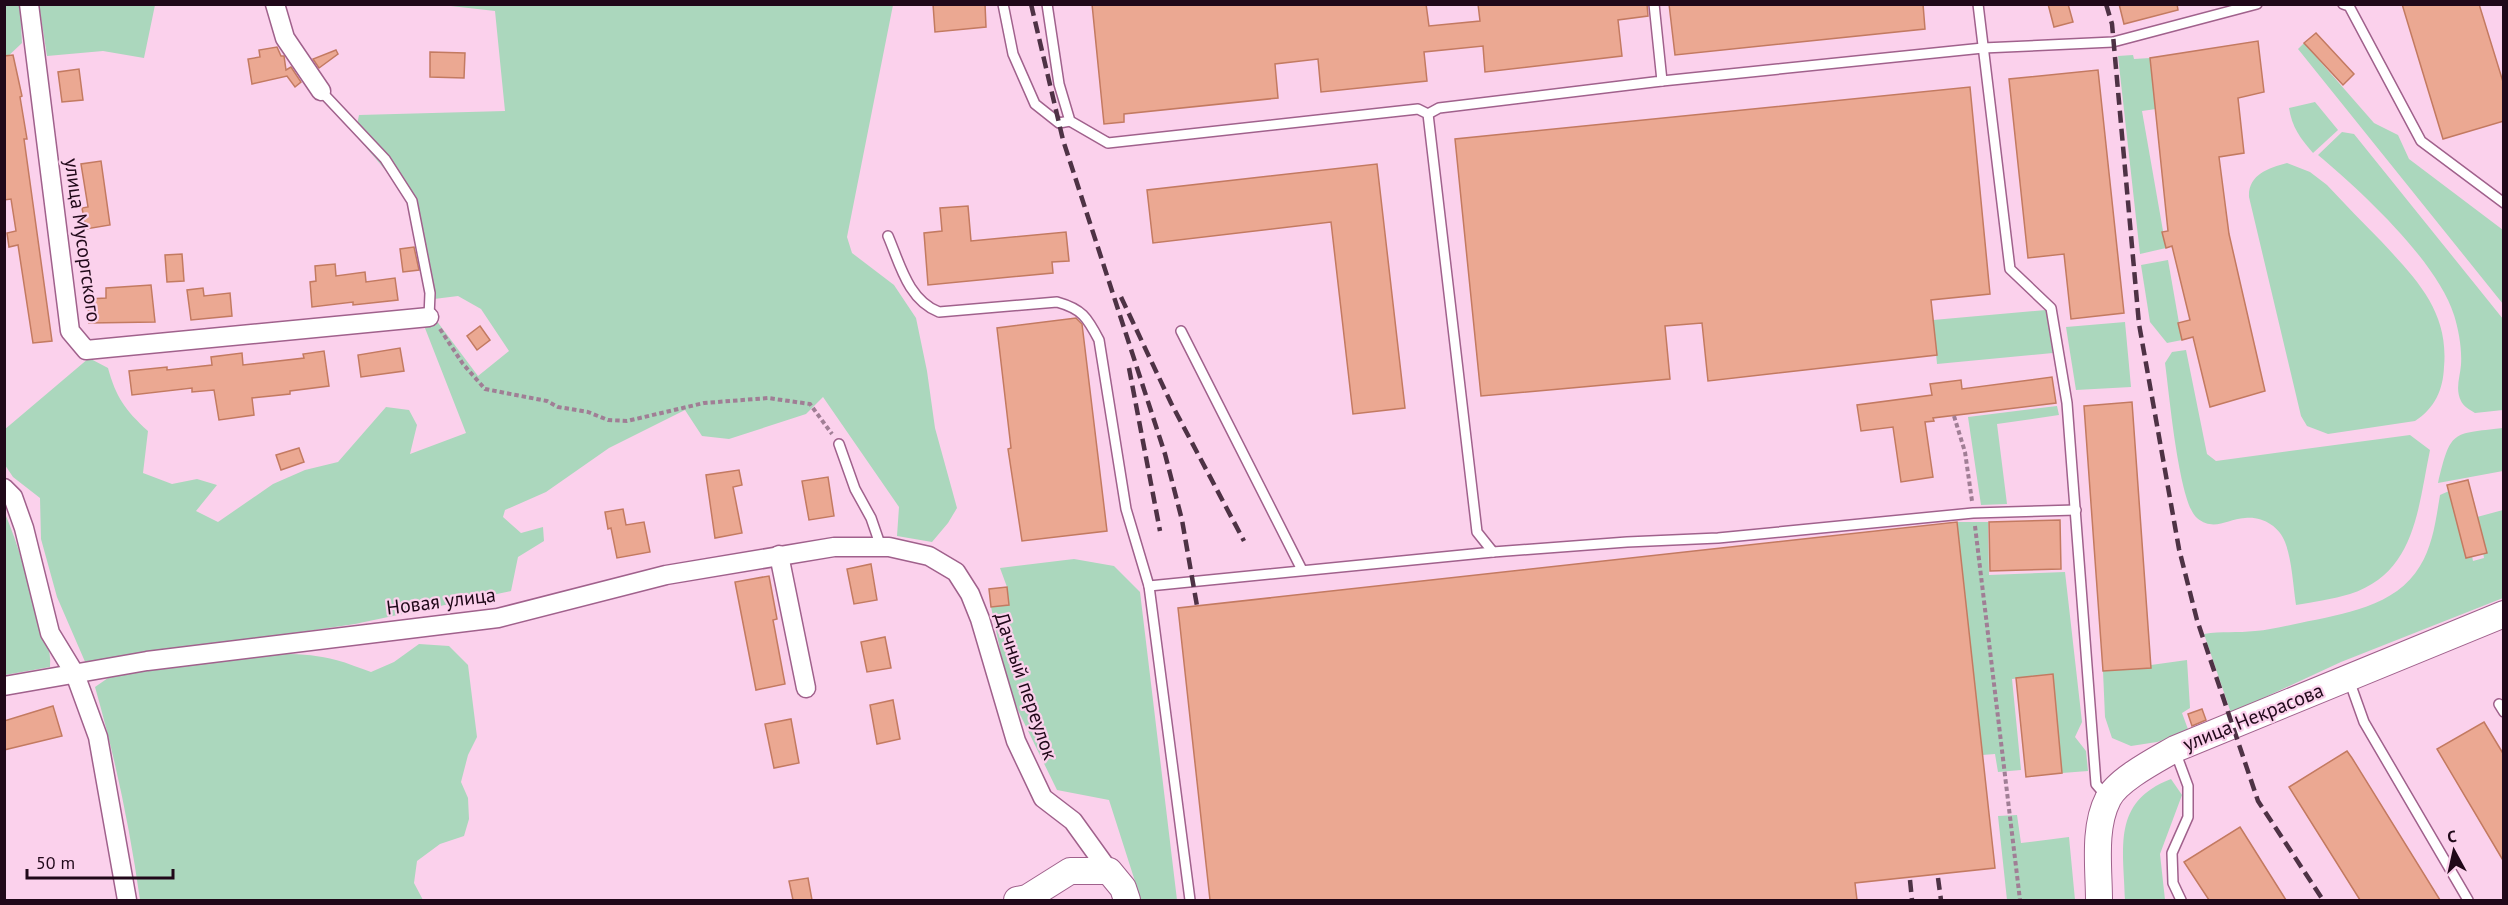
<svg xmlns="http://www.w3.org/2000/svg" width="2508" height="905" viewBox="0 0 2508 905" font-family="'PT Sans',sans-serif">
	<rect width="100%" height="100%" fill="#fbd1ec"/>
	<g fill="#abd7bd">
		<path d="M 5,5 L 20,5 L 22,43 L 5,59 Z"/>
		<path d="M 39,5 L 155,5 L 144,58 L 103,51 L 47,56 Z"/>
		<path d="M 442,5 L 893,5 L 847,237 L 852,253 L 894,285 L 916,318 L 927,371 L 935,428 L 957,508 L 948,523 L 932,542 L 897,536 L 899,507 L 823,397 L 806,414 L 729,439 L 702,436 L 685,410 L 609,448 L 546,492 L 505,510 L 503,517 L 521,533 L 543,527 L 544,541 L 518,557 L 511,591 L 355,624 L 86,664 L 57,597 L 41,539 L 40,498 L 13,477 L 5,465 L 4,430 L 89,358 L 108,368 C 116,397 125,410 148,431 L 143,473 L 172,484 L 197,479 L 217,485 L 196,511 L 218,522 L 273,484 L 305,470 L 338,462 L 386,407 L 409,410 L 417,425 L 410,454 L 466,433 L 423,323 L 436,320 L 478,376 L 509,351 L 481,309 L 458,296 L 434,299 L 433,317 L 425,313 C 423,276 423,233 406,199 C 398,182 368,151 355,134 L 359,115 L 505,111 L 495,11 Z"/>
		<path d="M 2304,43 L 2374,123 L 2398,135 L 2409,159 L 2503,230 L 2503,304 L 2298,49 Z"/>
		<path d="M 2133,55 L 2134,59 L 2150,58 L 2156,109 L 2142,111 L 2166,248 L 2140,254 L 2118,56 Z"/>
		<path d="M 2315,102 L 2338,130 L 2313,153 C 2300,138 2292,127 2289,108 Z"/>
		<path d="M 2342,132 L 2354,134 L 2503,319 L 2503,410 L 2475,413 C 2470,410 2463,406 2461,401 C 2455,389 2460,377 2461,365 C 2462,349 2459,331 2454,315 C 2437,261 2361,191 2318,155 Z"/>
		<path d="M 2287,163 L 2310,172 L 2327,185 C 2345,204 2363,223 2381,241 C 2416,279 2449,311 2444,367 C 2443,390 2435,408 2415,421 L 2328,434 L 2307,426 L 2301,416 L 2249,197 C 2248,175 2268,168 2287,163 Z"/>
		<path d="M 2168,260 L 2182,340 L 2167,343 L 2150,322 L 2141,265 Z"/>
		<path d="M 2046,310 L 2053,353 L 1937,364 L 1933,320 Z"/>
		<path d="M 2125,322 L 2131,387 L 2076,390 L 2066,327 Z"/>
		<path d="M 2186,350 L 2207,454 L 2216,461 L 2410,435 L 2430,450 C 2418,507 2416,573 2350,594 C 2333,599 2314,602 2296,605 C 2293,585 2292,560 2285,542 C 2279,526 2262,516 2245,518 C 2227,519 2214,532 2197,518 C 2179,504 2169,391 2165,363 L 2172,352 Z"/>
		<path d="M 2057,406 L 2059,415 L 1997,424 L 2007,504 L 1981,505 L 1968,417 Z"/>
		<path d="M 2503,428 L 2503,471 L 2438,483 C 2451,430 2451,434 2503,428 Z"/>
		<path d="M 2449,491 L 2466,558 L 2472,556 L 2473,561 L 2484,558 L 2477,517 L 2503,510 L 2503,598 L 2341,662 L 2231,713 L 2204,634 C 2221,631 2238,633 2255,631 C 2270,630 2285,626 2300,623 C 2342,614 2396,607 2420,566 C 2433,545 2436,519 2440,495 Z"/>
		<path d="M 4,511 C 19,546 28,581 38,618 C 43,635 52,649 50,667 L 5,675 Z"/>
		<path d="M 1957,522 L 1988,522 L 1989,575 L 2065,572 L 2082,722 L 2075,737 L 2086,751 L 2088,771 L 2062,773 L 2052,675 L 2012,679 L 2021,770 L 1998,772 L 1995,754 L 1982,755 Z"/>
		<path d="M 1074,559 L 1114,566 L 1140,592 L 1177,900 L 1141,900 L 1109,800 L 1057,790 L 1009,692 L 991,607 L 1009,605 L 1007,587 L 1000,568 Z"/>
		<path d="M 419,644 L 449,646 L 468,665 L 477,737 L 468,755 L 461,782 L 468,798 L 469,819 L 464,836 L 440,844 L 417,861 L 414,883 L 423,900 L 140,900 C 130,828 115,757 95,687 L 108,678 C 174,667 272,643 336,660 C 348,663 359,668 371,672 L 394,662 Z"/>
		<path d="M 2187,660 L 2190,708 L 2182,713 L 2189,732 L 2157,742 L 2131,746 L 2112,738 L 2105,717 L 2103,671 L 2151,668 L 2151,665 Z"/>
		<path d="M 2171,779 L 2182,795 L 2160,854 L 2165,900 L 2125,900 C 2124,848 2111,802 2171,779 Z"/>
		<path d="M 2017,815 L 2021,843 L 2069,837 L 2075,900 L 2007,900 L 1998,816 Z"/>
	</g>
	<g fill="#eba892" stroke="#c37a61" stroke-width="1.5">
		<path d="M 933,4 L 985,4 L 986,27 L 935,32 Z"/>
		<path d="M 1092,4 L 1426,4 L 1429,26 L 1480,21 L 1478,4 L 1647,4 L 1648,16 L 1618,20 L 1622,56 L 1485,72 L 1483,46 L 1424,52 L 1427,81 L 1321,92 L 1318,59 L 1275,64 L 1278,98 L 1124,114 L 1124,122 L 1104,124 Z"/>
		<path d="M 1669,4 L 1923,4 L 1925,29 L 1675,55 Z"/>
		<path d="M 2048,4 L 2068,4 L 2073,22 L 2054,27 Z"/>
		<path d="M 2119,4 L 2177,4 L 2178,10 L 2124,24 Z"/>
		<path d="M 2402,4 L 2479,4 L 2504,85 L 2504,121 L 2443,139 Z"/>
		<path d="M 2316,33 L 2354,74 L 2343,85 L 2304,43 Z"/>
		<path d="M 2258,41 L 2264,92 L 2238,98 L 2244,153 L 2219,157 L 2229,234 L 2265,391 L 2210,407 L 2193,337 L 2182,340 L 2178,323 L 2190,320 L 2172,246 L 2166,248 L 2162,232 L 2168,231 L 2150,58 Z"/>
		<path d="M 277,47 L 281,56 L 284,56 L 286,70 L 291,67 L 301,82 L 295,87 L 287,76 L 252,84 L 248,59 L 260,57 L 259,50 Z"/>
		<path d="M 336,50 L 338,54 L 319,68 L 313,59 Z"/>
		<path d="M 430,52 L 465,53 L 464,78 L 430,77 Z"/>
		<path d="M 13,55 L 22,96 L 20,97 L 27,139 L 24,139 L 52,341 L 33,343 L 18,245 L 9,247 L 7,233 L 16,231 L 11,199 L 4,200 L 4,56 Z"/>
		<path d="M 79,69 L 83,100 L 62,102 L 58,72 Z"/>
		<path d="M 2098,70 L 2124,313 L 2071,319 L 2064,254 L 2028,258 L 2009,79 Z"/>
		<path d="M 1970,87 L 1990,294 L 1931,300 L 1937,355 L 1708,381 L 1702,323 L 1665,326 L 1670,379 L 1481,396 L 1455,139 Z"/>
		<path d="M 101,161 L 110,225 L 86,229 L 82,208 L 88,207 L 81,164 Z"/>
		<path d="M 1377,164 L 1405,408 L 1353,414 L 1331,222 L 1153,243 L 1147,190 Z"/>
		<path d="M 968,206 L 971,241 L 1066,232 L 1069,261 L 1052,262 L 1053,273 L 928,285 L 924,233 L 942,231 L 940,208 Z"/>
		<path d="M 414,247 L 419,270 L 403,272 L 400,249 Z"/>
		<path d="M 182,254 L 184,281 L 167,282 L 165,255 Z"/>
		<path d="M 335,264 L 336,276 L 365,272 L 366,282 L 395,278 L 398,300 L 353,305 L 353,302 L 312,307 L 310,282 L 316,281 L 315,266 Z"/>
		<path d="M 151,285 L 155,322 L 89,323 L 88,299 L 106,298 L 106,288 Z"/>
		<path d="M 203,288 L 204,296 L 230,293 L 232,316 L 191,320 L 187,290 Z"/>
		<path d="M 1076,318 L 1082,324 L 1107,531 L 1022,541 L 1008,449 L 1011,448 L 997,328 Z"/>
		<path d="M 480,326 L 490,340 L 477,350 L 467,336 Z"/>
		<path d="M 400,348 L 404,371 L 361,377 L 358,355 Z"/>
		<path d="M 324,351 L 329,386 L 290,391 L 290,394 L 252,398 L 254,415 L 219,420 L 214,390 L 192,392 L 192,388 L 132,395 L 129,371 L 167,367 L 167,370 L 212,365 L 211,357 L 242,353 L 243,365 L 304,358 L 303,354 Z"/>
		<path d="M 2052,377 L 2056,403 L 1933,418 L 1934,421 L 1925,422 L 1933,477 L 1901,482 L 1893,427 L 1861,431 L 1857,405 L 1932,395 L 1930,384 L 1961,380 L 1962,389 Z"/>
		<path d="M 2132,402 L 2151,668 L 2103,671 L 2084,406 Z"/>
		<path d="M 299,448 L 304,462 L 281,470 L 276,455 Z"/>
		<path d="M 739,470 L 742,485 L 733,487 L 742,533 L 715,538 L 706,475 Z"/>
		<path d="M 828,477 L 834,516 L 809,520 L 802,481 Z"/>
		<path d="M 2468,480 L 2487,553 L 2466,558 L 2447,485 Z"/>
		<path d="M 623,509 L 626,525 L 644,522 L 650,552 L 617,558 L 611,528 L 608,529 L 605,512 Z"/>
		<path d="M 2060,520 L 2061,569 L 1990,571 L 1989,522 Z"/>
		<path d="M 1957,522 L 1995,868 L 1855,883 L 1857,900 L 1210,900 L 1178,608 Z"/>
		<path d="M 871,564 L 877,600 L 854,604 L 847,569 Z"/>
		<path d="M 769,576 L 777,619 L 773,620 L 785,684 L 756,690 L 735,582 Z"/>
		<path d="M 1007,587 L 1009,605 L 991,607 L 989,589 Z"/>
		<path d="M 885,637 L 891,668 L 867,672 L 861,642 Z"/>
		<path d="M 2053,674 L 2062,773 L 2026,777 L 2016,678 Z"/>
		<path d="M 893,700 L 900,739 L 877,744 L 870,705 Z"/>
		<path d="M 53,706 L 62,736 L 4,750 L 4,721 Z"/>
		<path d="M 2202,709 L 2206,720 L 2192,726 L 2188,714 Z"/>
		<path d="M 791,719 L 799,763 L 774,768 L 765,724 Z"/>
		<path d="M 2484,722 L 2504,755 L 2504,862 L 2437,749 Z"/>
		<path d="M 2347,751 L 2352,758 L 2440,900 L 2360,900 L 2289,787 Z"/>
		<path d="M 2240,827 L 2286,900 L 2209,900 L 2184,862 Z"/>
		<path d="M 808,878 L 812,900 L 793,900 L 789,881 Z"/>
	</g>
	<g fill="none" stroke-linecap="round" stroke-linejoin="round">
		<g stroke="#a0618c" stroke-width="12">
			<g id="service">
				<path d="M 1003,4 L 1013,54 L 1035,104 L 1059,123 L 1070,121"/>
				<path d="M 1047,4 L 1059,84 L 1070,121 L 1108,143 L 1418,109 L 1428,114 L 1477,532 L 1493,552 L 1627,542 L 1718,538 L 1973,513 L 2076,510"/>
				<path d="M 1978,4 L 2010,269 L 2051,308 L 2067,403 L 2096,784 L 2108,798"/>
				<path d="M 2343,4 L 2349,6 L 2421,141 L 2504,203"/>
				<path d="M 1662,81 L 1983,48 L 2113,42 L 2257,4"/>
				<path d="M 321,91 L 385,159 L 412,201 L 430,293 L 429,317"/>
				<path d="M 1428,114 L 1439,108 L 1662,81 L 1654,4"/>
				<path d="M 888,236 C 900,264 908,300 939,312 L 1057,302 C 1082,309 1087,317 1099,340 L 1126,509 L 1149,586 L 1190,900"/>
				<path d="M 1181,331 L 1302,570"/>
				<path d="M 839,444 L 855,489 L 871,518 L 881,547"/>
				<path d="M 1149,586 L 1493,552"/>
				<path d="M 2349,680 L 2364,722 L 2468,900"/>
				<path d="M 2499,704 L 2504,712"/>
				<path d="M 2175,751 L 2188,786 L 2188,817 L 2172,853 L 2173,883 L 2181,900"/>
			</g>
		</g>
		<g stroke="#a0618c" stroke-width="21">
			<g id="minor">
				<path d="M 29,4 L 70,331 L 86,350 L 429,317"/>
				<path d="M 275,4 L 285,38 L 321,91"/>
				<path d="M 4,488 L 13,497 L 24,528 L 50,633 L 75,674 L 98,737 L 127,900"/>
				<path d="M 779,555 L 806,688"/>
				<path d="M 4,686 L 147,661 L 498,618 L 666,575 L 834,547 L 889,547 L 929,556 L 956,572 L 970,594 L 980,619 L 1016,741 L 1043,798 L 1073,821 L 1109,871"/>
			</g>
		</g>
		<g stroke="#a0618c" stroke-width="28">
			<g id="secondary">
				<path d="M 1017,900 L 1027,898 L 1070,871 L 1109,871 L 1123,888 L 1127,900"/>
				<path d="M 2099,900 C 2099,869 2093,828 2108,799 C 2117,780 2156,760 2175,749 L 2504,614"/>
			</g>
		</g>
		<g stroke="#a07e95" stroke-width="4" stroke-dasharray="4.5 3" stroke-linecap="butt">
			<path d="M 440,329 L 463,364 L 485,389 L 547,401 L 558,407 L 588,412 L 608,420 L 627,421 L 704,403 L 768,398 L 810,404 L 832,434"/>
			<path d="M 1954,416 L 1965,452 L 1972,501"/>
			<path d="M 1975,526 L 2020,900"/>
		</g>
		<use href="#service" stroke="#fff" stroke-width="9"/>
		<use href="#minor" stroke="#fff" stroke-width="18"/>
		<use href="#secondary" stroke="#fff" stroke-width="26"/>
		<g stroke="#4e3245" stroke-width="4.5" stroke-dasharray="12 6" stroke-linecap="butt">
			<path d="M 1031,4 L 1063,140 L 1165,454 L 1182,520 L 1197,606"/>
			<path d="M 2106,4 L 2112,24 L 2139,324 L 2179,549 L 2197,620 L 2258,801 L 2323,900"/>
			<path d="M 1121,297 L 1171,403 L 1244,541"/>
			<path d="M 1129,368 L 1160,531"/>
			<path d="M 1938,878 L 1941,900"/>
			<path d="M 1910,880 L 1912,900"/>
		</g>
	</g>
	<g text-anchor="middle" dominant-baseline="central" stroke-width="4.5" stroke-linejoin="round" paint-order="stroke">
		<g font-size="20" fill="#200819" stroke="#fbd1ec">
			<text transform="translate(83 240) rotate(82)">улица Мусоргского</text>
			<text transform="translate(441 601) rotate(-7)">Новая улица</text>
			<text transform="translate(1026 686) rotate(71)">Дачный переулок</text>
			<text transform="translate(2253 717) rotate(-22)">улица Некрасова</text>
		</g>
	</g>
	<rect width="2508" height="905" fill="none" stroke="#200819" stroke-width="12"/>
	<g transform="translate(2454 851) rotate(352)" stroke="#fbd1ec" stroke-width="4.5" paint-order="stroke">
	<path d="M0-4.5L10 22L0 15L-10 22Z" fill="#200819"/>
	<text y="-9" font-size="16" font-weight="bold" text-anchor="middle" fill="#200819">С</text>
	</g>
	<path d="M27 869v9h146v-9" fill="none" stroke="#200819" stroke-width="3"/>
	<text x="36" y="869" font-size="18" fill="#200819" stroke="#fbd1ec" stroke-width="4.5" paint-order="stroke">50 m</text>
</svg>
